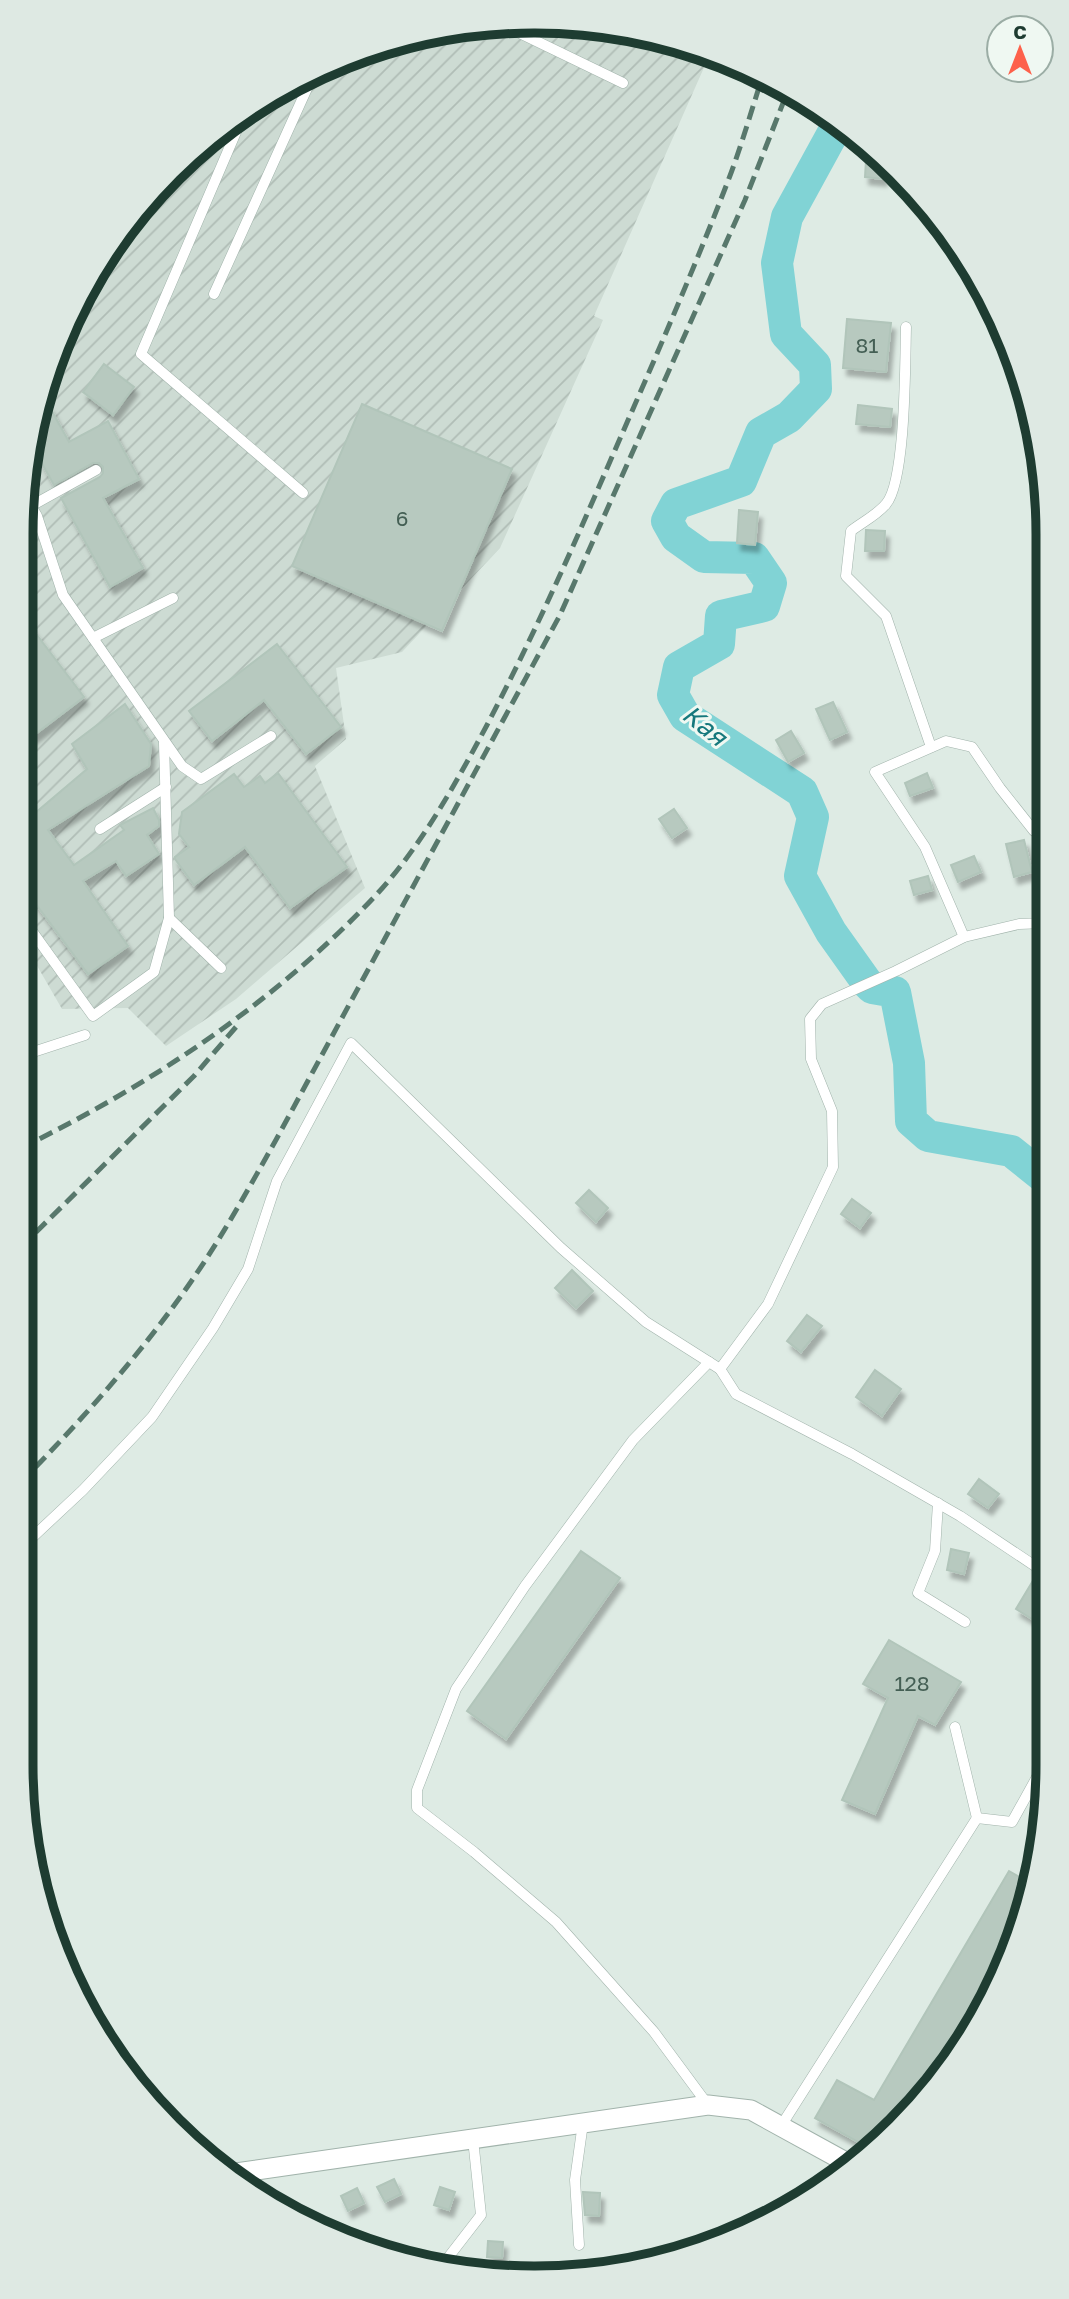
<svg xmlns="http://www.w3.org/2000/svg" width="1069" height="2299" viewBox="0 0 1069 2299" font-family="'Golos Text',sans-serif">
	<defs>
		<pattern id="industrial-furrows" width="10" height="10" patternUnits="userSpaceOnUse" patternTransform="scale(1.75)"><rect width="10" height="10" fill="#cddbd3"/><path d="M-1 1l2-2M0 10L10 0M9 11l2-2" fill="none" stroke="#b0bdb6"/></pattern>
		<filter id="shadow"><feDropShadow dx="4" dy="7" stdDeviation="2" flood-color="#0004"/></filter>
	</defs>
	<rect width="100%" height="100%" fill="#deebe4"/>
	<path fill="url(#industrial-furrows)" d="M 535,21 L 635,31 L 710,54 L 594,316 L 603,320 L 500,548 L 402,652 L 336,668 L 346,739 L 315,766 L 365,888 L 236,999 L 166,1046 L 128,1008 L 62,1009 L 21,938 L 21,534 L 31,434 L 60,338 L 108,249 L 172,171 L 250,107 L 338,60 L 435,31 Z"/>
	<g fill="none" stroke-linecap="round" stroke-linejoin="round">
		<path stroke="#81d3d5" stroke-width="32" d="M 839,122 L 787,217 L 777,263 L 786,334 L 815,365 L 816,389 L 789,417 L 761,433 L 741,481 L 676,504 L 667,521 L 676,537 L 704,557 L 754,558 L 771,583 L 764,606 L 721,616 L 719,644 L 679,667 L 673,695 L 685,716 L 802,792 L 813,817 L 800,876 L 831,932 L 868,984 L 872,988 L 895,992 L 909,1063 L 911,1121 L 928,1136 L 1011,1151 L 1046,1179"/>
	</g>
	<g fill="#b7c9bf" stroke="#b1c5ba" stroke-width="2" filter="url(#shadow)">
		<path d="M 866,160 L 881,160 L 884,164 L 883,179 L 865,177 Z"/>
		<path d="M 847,319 L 891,323 L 886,372 L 843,368 Z"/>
		<path d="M 104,364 L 134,387 L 113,415 L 83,392 Z"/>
		<path d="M 362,404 L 512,469 L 442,631 L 292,566 Z"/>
		<path d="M 858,405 L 892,409 L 890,427 L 856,424 Z"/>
		<path d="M 49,406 L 69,442 L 108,421 L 139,479 L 103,498 L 143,568 L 110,587 L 61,498 L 100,477 L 103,473 L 103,467 L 99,463 L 93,463 L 54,485 L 30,442 L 37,413 Z"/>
		<path d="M 739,510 L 758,512 L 755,545 L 737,543 Z"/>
		<path d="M 866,530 L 885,531 L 884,551 L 865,551 Z"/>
		<path d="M 21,614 L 84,697 L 21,745 Z"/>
		<path d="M 277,644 L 341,727 L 306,754 L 264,700 L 212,741 L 189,711 Z"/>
		<path d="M 833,702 L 847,732 L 830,740 L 816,709 Z"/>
		<path d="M 125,704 L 151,744 L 149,766 L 48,830 L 74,865 L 124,830 L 120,825 L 153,808 L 159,820 L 159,826 L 147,835 L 159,854 L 126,876 L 116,861 L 83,881 L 128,946 L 88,974 L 21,884 L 21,825 L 87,769 L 72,744 Z"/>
		<path d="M 791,731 L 804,753 L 788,762 L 776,740 Z"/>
		<path d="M 278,773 L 347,867 L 290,908 L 245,847 L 194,885 L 175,859 L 175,857 L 189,847 L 179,834 L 182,812 L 234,774 L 244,787 L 260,776 L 265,783 Z"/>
		<path d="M 927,773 L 933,788 L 910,796 L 905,783 Z"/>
		<path d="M 674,809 L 687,828 L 672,838 L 659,819 Z"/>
		<path d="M 1024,840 L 1032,872 L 1014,877 L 1006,844 Z"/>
		<path d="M 974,856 L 981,872 L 958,882 L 951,865 Z"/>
		<path d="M 928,876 L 932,890 L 914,895 L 910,881 Z"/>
		<path d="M 589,1190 L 608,1208 L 596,1222 L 576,1203 Z"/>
		<path d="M 852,1199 L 871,1213 L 860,1228 L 841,1214 Z"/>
		<path d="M 572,1270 L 593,1291 L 576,1308 L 555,1288 Z"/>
		<path d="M 807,1315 L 822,1326 L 801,1352 L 787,1341 Z"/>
		<path d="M 875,1370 L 901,1389 L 882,1416 L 856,1397 Z"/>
		<path d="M 979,1479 L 999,1494 L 988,1508 L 968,1494 Z"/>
		<path d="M 951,1549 L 969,1553 L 964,1574 L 947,1570 Z"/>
		<path d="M 581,1551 L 620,1578 L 506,1739 L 467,1711 Z"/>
		<path d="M 1034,1579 L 1047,1588 L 1048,1629 L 1016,1609 Z"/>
		<path d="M 889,1640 L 961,1682 L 935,1725 L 918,1716 L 875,1814 L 842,1800 L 888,1698 L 863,1684 Z"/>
		<path d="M 1009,1871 L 1032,1884 L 1009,1961 L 920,2103 L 871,2149 L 815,2118 L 837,2080 L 874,2100 Z"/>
		<path d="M 394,2179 L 401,2194 L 385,2202 L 377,2187 Z"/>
		<path d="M 440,2187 L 455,2192 L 449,2210 L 434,2205 Z"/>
		<path d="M 357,2188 L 364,2203 L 348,2211 L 341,2196 Z"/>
		<path d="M 583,2192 L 600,2193 L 599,2216 L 585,2215 Z"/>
		<path d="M 488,2241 L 503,2242 L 502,2258 L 487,2257 Z"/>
	</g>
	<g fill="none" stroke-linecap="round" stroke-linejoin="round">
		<g stroke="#a1b3ab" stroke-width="11">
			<g id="lane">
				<path d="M 501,24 L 623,83"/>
				<path d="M 245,111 L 141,354 L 303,493"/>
				<path d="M 214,294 L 314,73"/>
				<path d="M 906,327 C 905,361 906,481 886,504 C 877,515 861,523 851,531 L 846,576 L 886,616 L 931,747"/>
				<path d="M 25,495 L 37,516 L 63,595 L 182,766 L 201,779 L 271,736"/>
				<path d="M 31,506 L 96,470"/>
				<path d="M 93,638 L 173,598"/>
				<path d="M 100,829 L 166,787"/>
				<path d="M 169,918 L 221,968"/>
				<path d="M 29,927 L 93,1016 L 154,972 L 169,918 L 164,743"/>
				<path d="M 964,937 L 925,847 L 875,772 L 946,741 L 972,747 L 1000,788 L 1034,831 L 1045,832"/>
				<path d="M 21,1056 L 85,1035"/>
				<path d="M 720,1369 L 736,1394 L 852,1454 L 960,1516 L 1047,1574"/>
				<path d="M 938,1503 L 935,1551 L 918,1593 L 965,1622"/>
				<path d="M 21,1548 L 83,1490 L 152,1417 L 213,1328 L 248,1269 L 277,1181 L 351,1043 L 561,1248 L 646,1322 L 709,1362"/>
				<path d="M 955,1727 L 977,1818"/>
				<path d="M 708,2105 L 654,2032 L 556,1922 L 474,1852 L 417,1808 L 417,1790 L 456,1689 L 525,1586 L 633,1440 L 709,1362 L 720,1369 L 768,1304 L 833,1167 L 832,1111 L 811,1059 L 810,1019 L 822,1004 L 896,971 L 964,937 L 1019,924 L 1045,923"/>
				<path d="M 781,2126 L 977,1818 L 1012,1822 L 1048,1757"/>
				<path d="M 579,2245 L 575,2180 L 583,2123"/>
				<path d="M 440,2268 L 481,2215 L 473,2139"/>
			</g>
		</g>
		<g stroke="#a1b3ab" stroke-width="21">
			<path id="street" d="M 229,2174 L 708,2105 L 751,2110 L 853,2166"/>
		</g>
		<use href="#lane" stroke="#fff" stroke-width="10"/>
		<use href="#street" stroke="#fff" stroke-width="19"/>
		<g stroke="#58786c" stroke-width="5" stroke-dasharray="14 7" stroke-linecap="butt">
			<path d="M 21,1148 C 152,1084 277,1001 377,894 C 422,845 456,783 487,725 C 525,652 559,579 591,505 C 638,397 686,290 728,181 C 741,147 751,112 762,78"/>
			<path d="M 21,1247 L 194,1076 L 236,1027"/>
			<path d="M 21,1482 C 81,1421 139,1356 188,1286 C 221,1239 249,1188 277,1138 L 560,615 L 745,200 L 787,93"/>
		</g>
	</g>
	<g text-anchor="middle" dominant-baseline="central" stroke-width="6" stroke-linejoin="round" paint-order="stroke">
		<g font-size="21" fill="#445f54">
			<text x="867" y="345">81</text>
			<text x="402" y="518">6</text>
			<text x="912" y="1683">128</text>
		</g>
		<g font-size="26" font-style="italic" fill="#15787c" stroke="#eff8f2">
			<text transform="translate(705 725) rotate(39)">Кая</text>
		</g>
	</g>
	<path d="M0 0H1069V2299H0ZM534 33H535A501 501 0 0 1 1036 534V1765A501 501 0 0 1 535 2266H534A501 501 0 0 1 33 1765V534A501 501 0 0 1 534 33Z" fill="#dee9e3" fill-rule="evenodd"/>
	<path fill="none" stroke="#1e3c31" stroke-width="9" d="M534 33H535A501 501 0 0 1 1036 534V1765A501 501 0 0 1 535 2266H534A501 501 0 0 1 33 1765V534A501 501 0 0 1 534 33Z"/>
	<g transform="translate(1020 49)"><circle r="33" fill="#eff8f2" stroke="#9bada5" stroke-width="2"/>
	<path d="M0-5L12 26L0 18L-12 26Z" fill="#fd614b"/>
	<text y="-10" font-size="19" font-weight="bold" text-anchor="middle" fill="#1e3c31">С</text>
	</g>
</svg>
